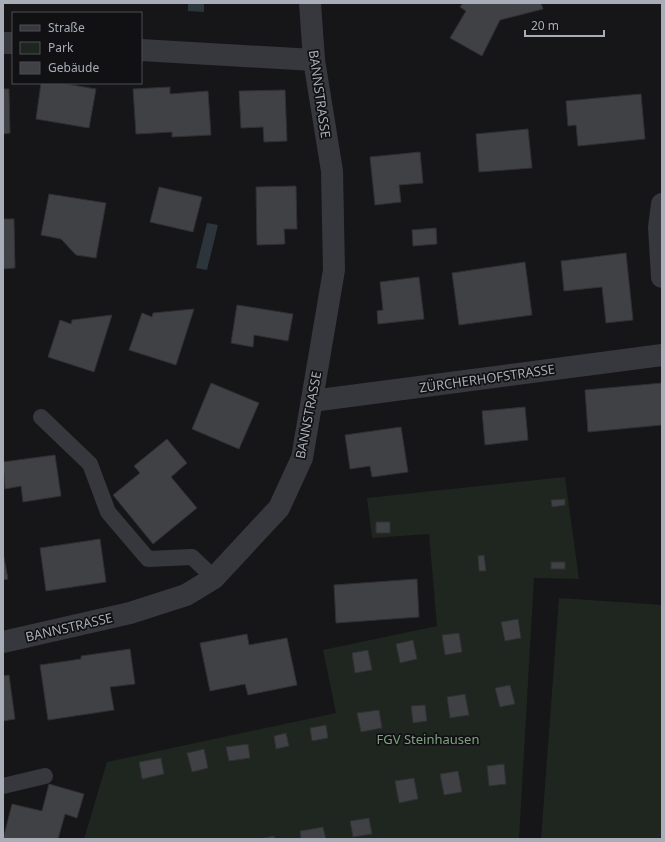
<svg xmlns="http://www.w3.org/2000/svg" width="665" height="842" viewBox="0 0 665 842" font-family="'Noto Sans',sans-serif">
	<rect width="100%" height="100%" fill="#161618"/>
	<g fill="#1e261f">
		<path d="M 565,477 L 579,579 L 534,578 L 519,839 L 84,839 L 107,762 L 336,713 L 323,650 L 437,626 L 429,534 L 372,538 L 367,498 Z"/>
		<path d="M 559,598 L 662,605 L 662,839 L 541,839 Z"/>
	</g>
	<g fill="#2c353c">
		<path d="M 188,3 L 204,3 L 204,12 L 188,11 Z"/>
		<path d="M 207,223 L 218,225 L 207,270 L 196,268 Z"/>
	</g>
	<g fill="#404145" stroke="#303034">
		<path d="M 463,3 L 541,3 L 543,9 L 500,20 L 482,56 L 450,38 L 466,11 L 460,7 Z"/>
		<path d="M 41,83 L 60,83 L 96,89 L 89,128 L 36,119 Z"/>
		<path d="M 170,87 L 170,94 L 208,91 L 211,135 L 172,137 L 172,132 L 136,134 L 133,89 Z"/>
		<path d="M 3,89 L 9,89 L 10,133 L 3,134 Z"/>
		<path d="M 285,90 L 287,141 L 264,142 L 263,127 L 241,128 L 239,91 Z"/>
		<path d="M 641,94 L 645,139 L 578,146 L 576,125 L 568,126 L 566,101 Z"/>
		<path d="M 528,129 L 532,168 L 479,172 L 476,134 Z"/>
		<path d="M 420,152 L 423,183 L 399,185 L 401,202 L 375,205 L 370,157 Z"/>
		<path d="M 296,186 L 297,229 L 284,229 L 285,244 L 257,245 L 256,187 Z"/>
		<path d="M 159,187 L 202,197 L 193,232 L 150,222 Z"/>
		<path d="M 49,194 L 106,203 L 96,258 L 76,255 L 61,239 L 41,235 Z"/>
		<path d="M 3,219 L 14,219 L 15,268 L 3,269 Z"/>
		<path d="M 436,228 L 437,244 L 413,246 L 412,230 Z"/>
		<path d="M 626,253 L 633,320 L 606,323 L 602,287 L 564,291 L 561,261 Z"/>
		<path d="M 525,262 L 532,315 L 459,325 L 452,273 Z"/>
		<path d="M 419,277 L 424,319 L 378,324 L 377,311 L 383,310 L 380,282 Z"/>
		<path d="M 237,305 L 293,314 L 288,341 L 254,335 L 253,347 L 231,343 Z"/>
		<path d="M 194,309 L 176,365 L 129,350 L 142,313 L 152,317 L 153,313 Z"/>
		<path d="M 112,315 L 94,372 L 48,357 L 60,320 L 71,324 L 72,320 Z"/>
		<path d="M 211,383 L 259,403 L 239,449 L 192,429 Z"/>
		<path d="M 662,383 L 662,425 L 588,432 L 585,390 Z"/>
		<path d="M 525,407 L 528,440 L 485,445 L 482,411 Z"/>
		<path d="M 401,427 L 408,472 L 372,477 L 370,466 L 350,469 L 345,435 Z"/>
		<path d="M 167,439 L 187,463 L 171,477 L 197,508 L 153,544 L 113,495 L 140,473 L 134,466 Z"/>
		<path d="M 55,455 L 61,496 L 23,502 L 21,486 L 5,489 L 3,462 Z"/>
		<path d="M 565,499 L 565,505 L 552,507 L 551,500 Z"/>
		<rect x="376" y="522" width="14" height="11"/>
		<path d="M 100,539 L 106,582 L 46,591 L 40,548 Z"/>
		<path d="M 3,552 L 8,579 L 3,580 Z"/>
		<path d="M 484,555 L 486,571 L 479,571 L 478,556 Z"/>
		<rect x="551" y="562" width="14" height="7"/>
		<path d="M 417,579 L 419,617 L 336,623 L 334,585 Z"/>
		<path d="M 518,619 L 521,638 L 505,641 L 501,622 Z"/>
		<path d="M 459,633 L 462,652 L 445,655 L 442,635 Z"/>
		<path d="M 247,634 L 249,645 L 287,638 L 297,685 L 248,695 L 245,684 L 210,691 L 200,643 Z"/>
		<path d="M 413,640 L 417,659 L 400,663 L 396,644 Z"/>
		<path d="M 130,649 L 135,684 L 110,687 L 114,710 L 48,720 L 40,665 L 81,659 L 81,656 Z"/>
		<path d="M 368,650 L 372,670 L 355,673 L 352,653 Z"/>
		<path d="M 9,675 L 15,719 L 3,721 L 3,676 Z"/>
		<path d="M 510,685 L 515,704 L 500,707 L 495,688 Z"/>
		<path d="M 465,694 L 469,715 L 450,718 L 447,697 Z"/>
		<path d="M 425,705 L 427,721 L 413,723 L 411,706 Z"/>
		<path d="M 379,710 L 382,728 L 361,732 L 357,713 Z"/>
		<path d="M 326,725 L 328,738 L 312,741 L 310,728 Z"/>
		<path d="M 286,733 L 289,746 L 276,749 L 274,736 Z"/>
		<path d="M 248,744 L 250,758 L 229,761 L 226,747 Z"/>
		<path d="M 204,749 L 208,768 L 192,772 L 187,753 Z"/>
		<path d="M 161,758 L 164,774 L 142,779 L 139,762 Z"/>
		<path d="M 504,764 L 506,784 L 489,786 L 487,766 Z"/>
		<path d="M 458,771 L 462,792 L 444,795 L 440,774 Z"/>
		<path d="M 414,778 L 418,799 L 399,803 L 395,781 Z"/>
		<path d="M 49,784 L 84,794 L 77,818 L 65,814 L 58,839 L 3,839 L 12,804 L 42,811 Z"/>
		<path d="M 369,818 L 372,834 L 353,837 L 350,821 Z"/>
		<path d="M 323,827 L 326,839 L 301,839 L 300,831 Z"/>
		<path d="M 274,836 L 274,839 L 260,839 Z"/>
	</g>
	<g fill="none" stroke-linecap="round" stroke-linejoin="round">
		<g stroke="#37383d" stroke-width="16">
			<path d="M 41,417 L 90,464 L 108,512 L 148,559 L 192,557 L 214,578"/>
			<path d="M 3,786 L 45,776"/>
		</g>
		<g stroke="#37383d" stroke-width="22">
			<path d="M 3,43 L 13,43"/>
			<path d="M 141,50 L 314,60"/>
			<path d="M 662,204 L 659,227 L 662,277"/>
			<path d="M 312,401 L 662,355"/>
			<path d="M 3,642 L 130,613 L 186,595 L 214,578 L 279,508 L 302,458 L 334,270 L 332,171 L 314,60 L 310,3"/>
		</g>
	</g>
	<g text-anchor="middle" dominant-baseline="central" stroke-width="3.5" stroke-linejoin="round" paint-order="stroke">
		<g font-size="13" fill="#a8adb8" stroke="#111113">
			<text transform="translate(320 94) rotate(82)">BANNSTRASSE</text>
			<text transform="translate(487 378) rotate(-8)">ZÜRCHERHOFSTRASSE</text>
			<text transform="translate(308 415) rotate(-79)">BANNSTRASSE</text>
			<text transform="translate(69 627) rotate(-13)">BANNSTRASSE</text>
		</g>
		<g font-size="13" fill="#7fa381" stroke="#111113">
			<text x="428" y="739">FGV Steinhausen</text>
		</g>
	</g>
	<rect width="665" height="842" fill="none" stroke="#a8adb8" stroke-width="8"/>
	<rect x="12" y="12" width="130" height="72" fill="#111113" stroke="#4d4f55"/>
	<rect x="20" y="25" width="20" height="6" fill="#37383d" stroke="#4d4f55"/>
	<text x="48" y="32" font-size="12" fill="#a8adb8">Straße</text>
	<rect x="20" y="42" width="20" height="12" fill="#1e261f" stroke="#4d4f55"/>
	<text x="48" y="52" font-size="12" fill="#a8adb8">Park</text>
	<rect x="20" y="62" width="20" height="12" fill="#404145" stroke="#4d4f55"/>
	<text x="48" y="72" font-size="12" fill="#a8adb8">Gebäude</text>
	<path d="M525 30v6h79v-6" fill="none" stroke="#a8adb8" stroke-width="2"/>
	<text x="531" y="30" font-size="12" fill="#a8adb8" stroke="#111113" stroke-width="3" paint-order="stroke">20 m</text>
</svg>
